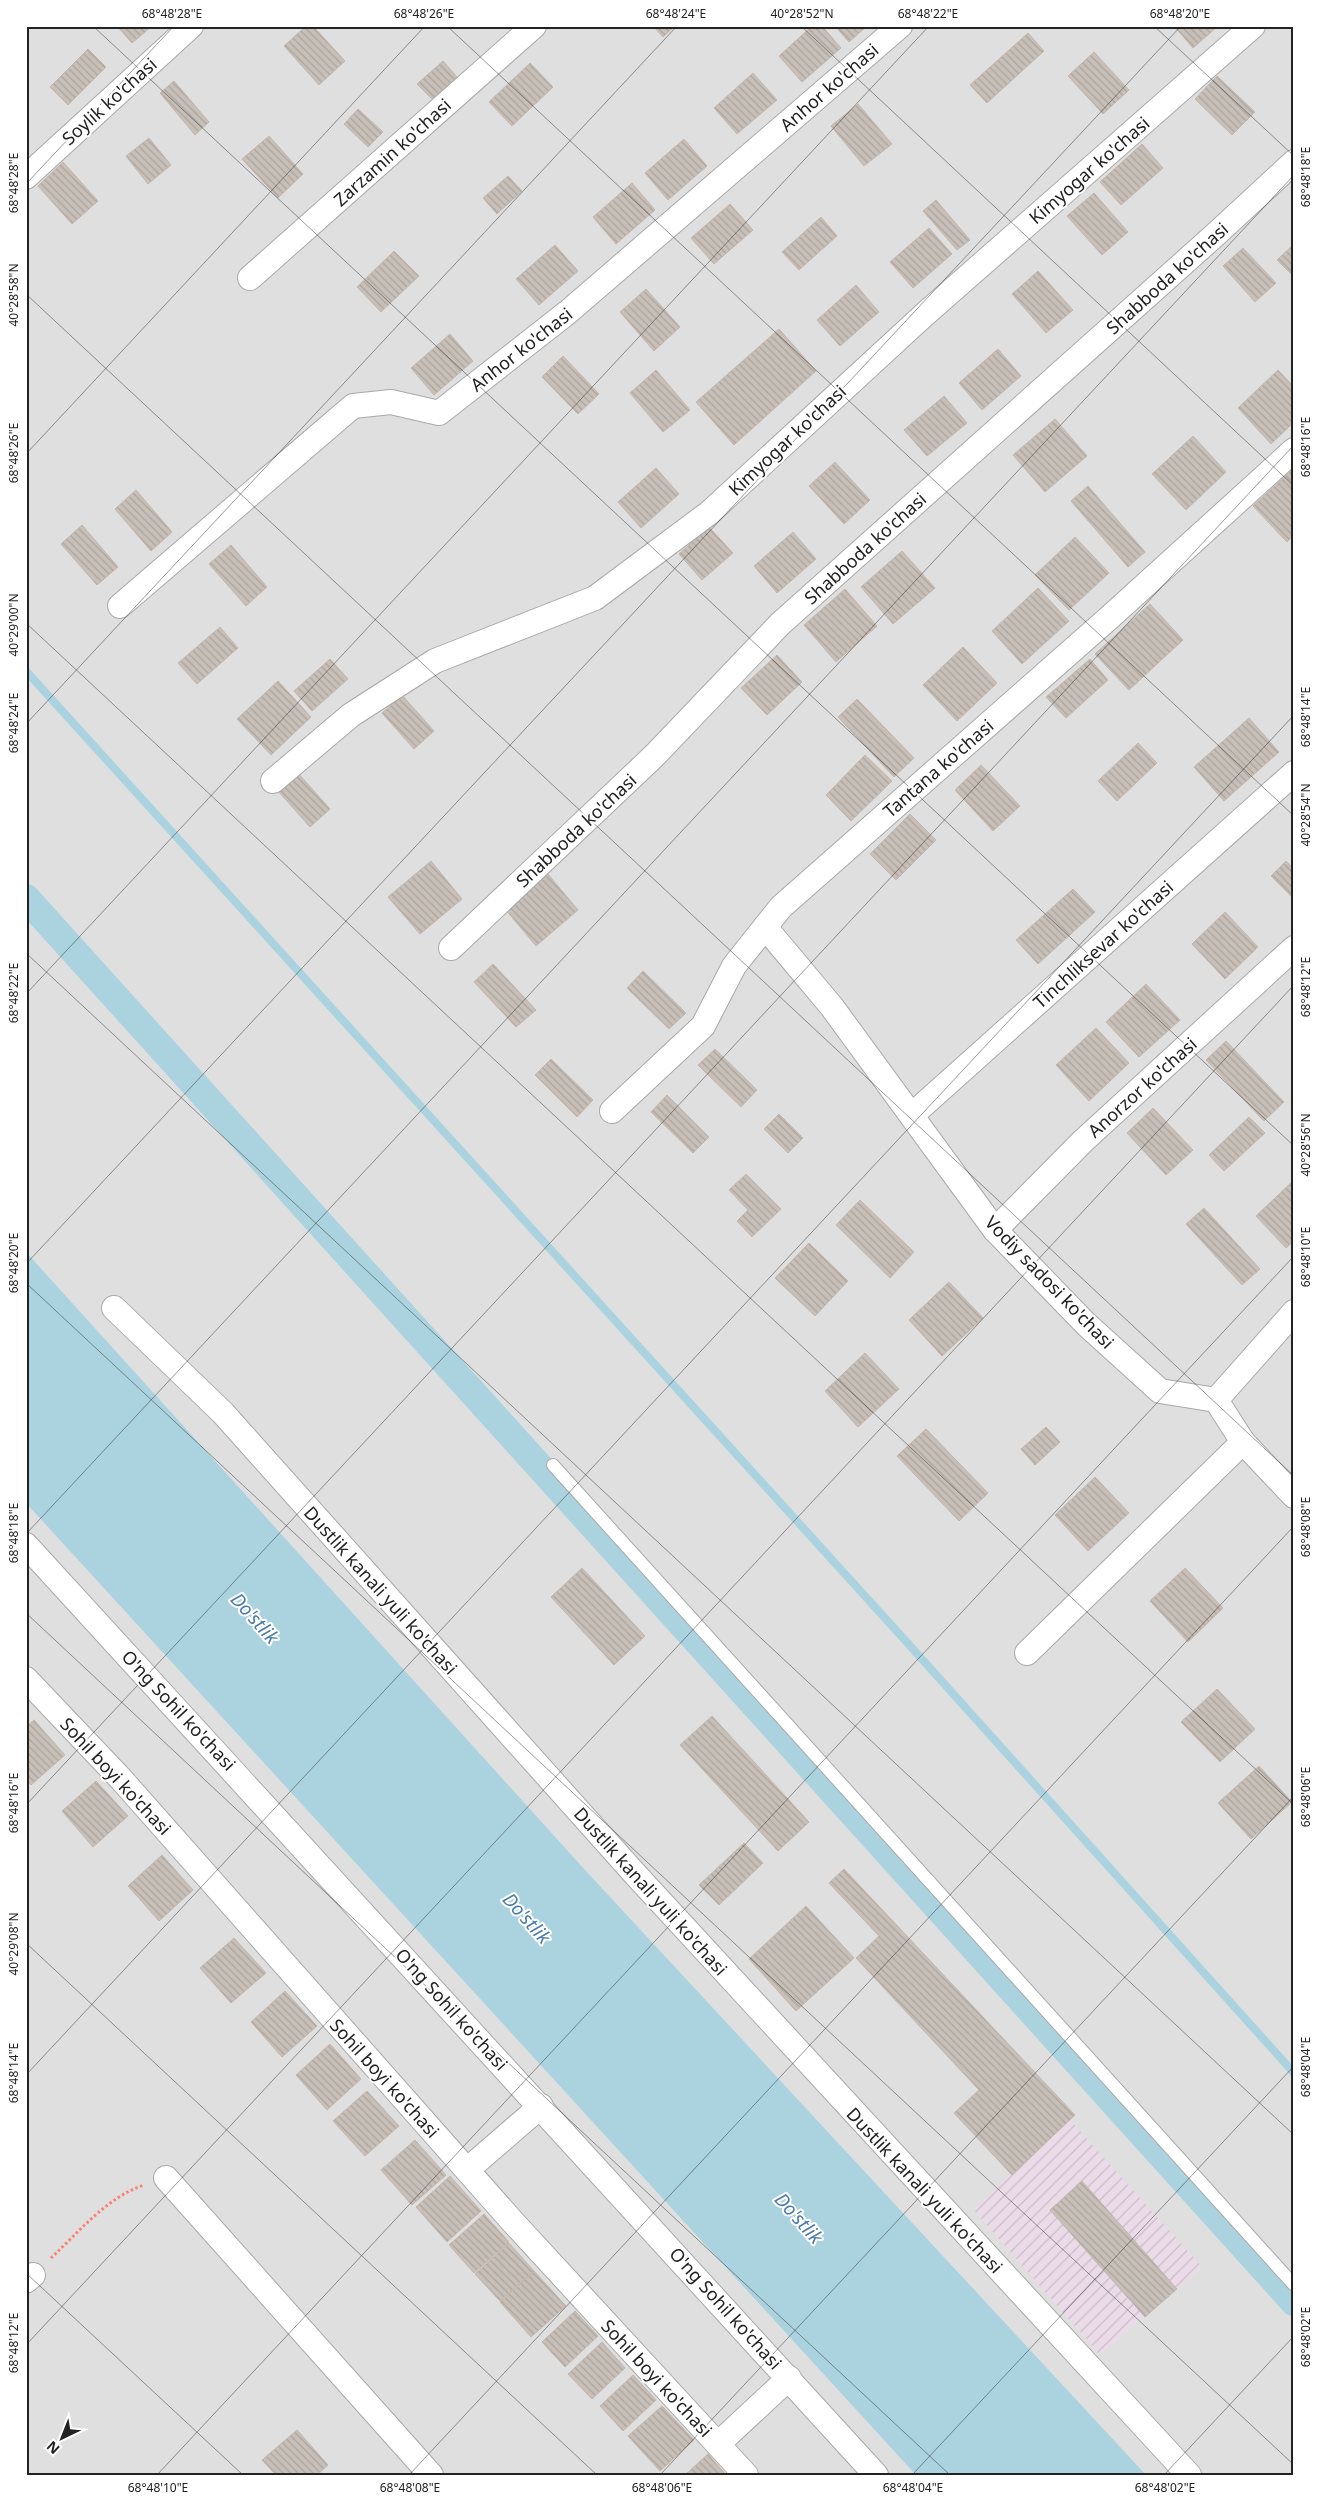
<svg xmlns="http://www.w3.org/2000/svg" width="1320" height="2501" viewBox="0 0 1320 2501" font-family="'Noto Sans',sans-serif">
	<defs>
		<pattern id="industrial-furrows" width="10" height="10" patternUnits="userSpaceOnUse" patternTransform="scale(1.25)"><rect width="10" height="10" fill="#ebdbe8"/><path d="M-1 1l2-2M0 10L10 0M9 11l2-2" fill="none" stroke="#c9bcc7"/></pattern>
		<pattern id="building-back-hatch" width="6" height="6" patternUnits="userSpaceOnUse" patternTransform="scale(1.25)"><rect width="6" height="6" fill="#c7bfb8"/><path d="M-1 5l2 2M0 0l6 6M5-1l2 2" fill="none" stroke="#aba49e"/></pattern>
	</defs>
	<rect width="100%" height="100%" fill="#f2efe9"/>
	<rect fill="#e0dfdf" x="26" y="26" width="1268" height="2449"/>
	<path fill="url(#industrial-furrows)" d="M 1070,2120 L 1202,2267 L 1100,2355 L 973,2209 Z"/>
	<path fill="#aad3df" d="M 26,1252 L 585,1870 L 1146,2475 L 916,2475 L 26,1503 Z"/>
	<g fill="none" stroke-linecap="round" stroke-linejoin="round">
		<path stroke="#aad3df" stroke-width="8" d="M 26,671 L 903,1638 L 1294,2073"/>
		<path stroke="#aad3df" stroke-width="28" d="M 26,898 L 1294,2302"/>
	</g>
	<g fill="url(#building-back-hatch)" stroke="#c4b6ab">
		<path d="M 117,26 L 152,26 L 132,43 Z"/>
		<path d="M 306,26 L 313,26 L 345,61 L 319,85 L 284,46 Z"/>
		<path d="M 653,26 L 675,26 L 663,37 Z"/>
		<path d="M 812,26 L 822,26 L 841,48 L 802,82 L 779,56 Z"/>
		<path d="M 835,26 L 867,26 L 849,42 Z"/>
		<path d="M 1174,26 L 1218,26 L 1193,48 Z"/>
		<path d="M 1028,33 L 1044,51 L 987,103 L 970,85 Z"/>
		<path d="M 88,49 L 106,67 L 68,105 L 50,87 Z"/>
		<path d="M 1094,52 L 1129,90 L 1103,114 L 1068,76 Z"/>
		<path d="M 443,61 L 457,77 L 432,99 L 417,84 Z"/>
		<path d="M 530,63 L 553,87 L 512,126 L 489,102 Z"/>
		<path d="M 753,73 L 777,100 L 737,134 L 714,108 Z"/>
		<path d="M 1217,76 L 1255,112 L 1232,135 L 1195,99 Z"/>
		<path d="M 174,81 L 209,122 L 195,135 L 160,93 Z"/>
		<path d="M 858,104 L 892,144 L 864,166 L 831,126 Z"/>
		<path d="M 358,109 L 383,132 L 368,147 L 344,124 Z"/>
		<path d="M 269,136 L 303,174 L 278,198 L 242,159 Z"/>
		<path d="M 149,138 L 171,165 L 148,184 L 126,156 Z"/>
		<path d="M 684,139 L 707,166 L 668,200 L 645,173 Z"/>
		<path d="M 1142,144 L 1163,168 L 1121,205 L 1100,182 Z"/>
		<path d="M 63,162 L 98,201 L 72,224 L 38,186 Z"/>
		<path d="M 508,176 L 522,191 L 497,214 L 483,198 Z"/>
		<path d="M 632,183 L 655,210 L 616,244 L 593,217 Z"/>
		<path d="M 1094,193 L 1128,232 L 1102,255 L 1067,216 Z"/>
		<path d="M 936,200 L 970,240 L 957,250 L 923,211 Z"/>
		<path d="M 730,204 L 753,230 L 714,264 L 691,238 Z"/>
		<path d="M 821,217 L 837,236 L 799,270 L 782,252 Z"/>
		<path d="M 929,228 L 952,254 L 913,288 L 890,262 Z"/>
		<path d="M 1294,244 L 1294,277 L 1277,260 Z"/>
		<path d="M 555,245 L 578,271 L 539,305 L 516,279 Z"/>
		<path d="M 1243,248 L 1276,283 L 1255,302 L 1223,266 Z"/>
		<path d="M 394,251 L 419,276 L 381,312 L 357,287 Z"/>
		<path d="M 1038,271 L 1073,310 L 1046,333 L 1012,294 Z"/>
		<path d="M 856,285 L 879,312 L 840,346 L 817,320 Z"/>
		<path d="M 646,289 L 680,327 L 654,351 L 620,312 Z"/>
		<path d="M 779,329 L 816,371 L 734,445 L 696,402 Z"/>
		<path d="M 450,334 L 473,361 L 434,395 L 411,368 Z"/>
		<path d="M 998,349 L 1021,376 L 982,410 L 959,383 Z"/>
		<path d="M 563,356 L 599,394 L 578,414 L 542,377 Z"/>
		<path d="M 656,370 L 690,410 L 663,432 L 630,393 Z"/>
		<path d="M 1278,370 L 1294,387 L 1294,422 L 1271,444 L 1238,408 Z"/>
		<path d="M 944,396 L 967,423 L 927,456 L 904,430 Z"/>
		<path d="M 1055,419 L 1087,456 L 1045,492 L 1013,455 Z"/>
		<path d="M 1193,436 L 1226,472 L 1186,510 L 1152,474 Z"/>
		<path d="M 835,462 L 870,500 L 844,524 L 809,486 Z"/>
		<path d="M 656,468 L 679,494 L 641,528 L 618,502 Z"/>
		<path d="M 1294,468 L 1294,535 L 1287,542 L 1253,506 Z"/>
		<path d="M 1088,486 L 1145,552 L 1128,567 L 1071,501 Z"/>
		<path d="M 136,490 L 172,532 L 151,551 L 115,509 Z"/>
		<path d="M 82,525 L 118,567 L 97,585 L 61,544 Z"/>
		<path d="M 709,527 L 733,553 L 702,580 L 679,554 Z"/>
		<path d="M 793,532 L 816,559 L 777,593 L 754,566 Z"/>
		<path d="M 1075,537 L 1109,573 L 1069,610 L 1035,575 Z"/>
		<path d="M 231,545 L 267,587 L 246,606 L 209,564 Z"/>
		<path d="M 902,551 L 935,588 L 893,624 L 861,587 Z"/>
		<path d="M 1038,588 L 1069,621 L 1022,664 L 992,631 Z"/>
		<path d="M 845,589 L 877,626 L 836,662 L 804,625 Z"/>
		<path d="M 1150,604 L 1183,640 L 1129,690 L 1095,654 Z"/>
		<path d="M 220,627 L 238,648 L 197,684 L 178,663 Z"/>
		<path d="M 963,647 L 997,683 L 957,721 L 923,685 Z"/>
		<path d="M 777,655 L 802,682 L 767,715 L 741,688 Z"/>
		<path d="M 330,659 L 348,679 L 312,711 L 294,691 Z"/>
		<path d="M 1090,659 L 1108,680 L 1066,718 L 1046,697 Z"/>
		<path d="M 278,681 L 311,717 L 271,755 L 237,719 Z"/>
		<path d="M 402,695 L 434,731 L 414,749 L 382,713 Z"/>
		<path d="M 857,699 L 914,758 L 894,777 L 838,717 Z"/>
		<path d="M 1249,718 L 1279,752 L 1224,801 L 1194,767 Z"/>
		<path d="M 1138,743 L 1157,763 L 1117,801 L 1098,781 Z"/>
		<path d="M 865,755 L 892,781 L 851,821 L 826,795 Z"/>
		<path d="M 981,765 L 1020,806 L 993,831 L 955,790 Z"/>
		<path d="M 298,773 L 330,809 L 310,827 L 278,791 Z"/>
		<path d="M 910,814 L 936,840 L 896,880 L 870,854 Z"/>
		<path d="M 431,861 L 462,899 L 420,934 L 388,897 Z"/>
		<path d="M 1286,861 L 1294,869 L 1294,893 L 1291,896 L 1271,876 Z"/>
		<path d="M 547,873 L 578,910 L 536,946 L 505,909 Z"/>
		<path d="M 1073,889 L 1095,912 L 1038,964 L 1016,940 Z"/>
		<path d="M 1225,912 L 1258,947 L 1225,979 L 1192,944 Z"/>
		<path d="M 493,964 L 536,1010 L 516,1027 L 474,982 Z"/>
		<path d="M 643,971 L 686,1013 L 669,1029 L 627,988 Z"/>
		<path d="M 1146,984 L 1180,1020 L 1139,1057 L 1106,1022 Z"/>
		<path d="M 1096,1028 L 1129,1063 L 1089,1101 L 1056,1065 Z"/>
		<path d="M 1226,1041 L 1284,1102 L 1264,1121 L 1206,1060 Z"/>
		<path d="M 715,1049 L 757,1090 L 741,1107 L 698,1065 Z"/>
		<path d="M 551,1059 L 593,1100 L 577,1117 L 535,1075 Z"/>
		<path d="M 667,1095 L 709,1137 L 693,1153 L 651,1112 Z"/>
		<path d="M 1153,1108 L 1193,1150 L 1166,1175 L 1127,1133 Z"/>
		<path d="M 779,1114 L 803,1138 L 788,1153 L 764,1129 Z"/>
		<path d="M 1249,1117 L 1265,1133 L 1224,1171 L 1209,1155 Z"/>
		<path d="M 746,1174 L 781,1209 L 752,1237 L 737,1221 L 748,1210 L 729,1190 Z"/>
		<path d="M 1294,1180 L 1294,1241 L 1286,1248 L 1256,1216 Z"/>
		<path d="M 860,1200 L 914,1252 L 890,1278 L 836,1225 Z"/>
		<path d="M 1204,1208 L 1260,1269 L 1242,1285 L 1186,1224 Z"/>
		<path d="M 809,1243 L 848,1281 L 815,1316 L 775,1278 Z"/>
		<path d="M 949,1282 L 983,1318 L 942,1356 L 909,1320 Z"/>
		<path d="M 865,1353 L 899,1389 L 858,1427 L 825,1391 Z"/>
		<path d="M 1046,1427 L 1060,1442 L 1035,1465 L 1021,1449 Z"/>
		<path d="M 926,1429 L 988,1493 L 959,1521 L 897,1456 Z"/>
		<path d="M 1095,1477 L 1129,1513 L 1088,1551 L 1055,1515 Z"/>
		<path d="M 582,1568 L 645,1636 L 614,1665 L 551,1597 Z"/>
		<path d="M 1185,1568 L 1223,1608 L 1188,1642 L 1150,1601 Z"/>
		<path d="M 1217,1689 L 1255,1729 L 1220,1762 L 1181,1722 Z"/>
		<path d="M 712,1716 L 809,1822 L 778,1851 L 680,1745 Z"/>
		<path d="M 34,1720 L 65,1755 L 31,1785 L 26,1780 L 26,1727 Z"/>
		<path d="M 1259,1766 L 1292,1802 L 1251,1839 L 1218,1803 Z"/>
		<path d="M 96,1781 L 128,1816 L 93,1847 L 62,1811 Z"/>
		<path d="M 744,1843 L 763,1863 L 719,1905 L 699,1885 Z"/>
		<path d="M 162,1855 L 193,1890 L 159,1921 L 128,1886 Z"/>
		<path d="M 844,1869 L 1075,2115 L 1012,2175 L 954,2113 L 979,2090 L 856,1958 L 879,1936 L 829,1883 Z"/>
		<path d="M 806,1906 L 854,1958 L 796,2011 L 749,1959 Z"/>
		<path d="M 234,1938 L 266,1973 L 231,2003 L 200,1968 Z"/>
		<path d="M 285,1991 L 317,2026 L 282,2057 L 251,2022 Z"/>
		<path d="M 330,2044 L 361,2079 L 327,2110 L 296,2075 Z"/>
		<path d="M 367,2091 L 399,2126 L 365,2156 L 333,2121 Z"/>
		<path d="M 415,2140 L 446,2175 L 412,2205 L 381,2170 Z"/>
		<path d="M 450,2176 L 481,2211 L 447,2242 L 416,2207 Z"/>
		<path d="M 1082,2181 L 1177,2289 L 1145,2317 L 1050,2210 Z"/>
		<path d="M 484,2214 L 509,2242 L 474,2273 L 449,2245 Z"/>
		<path d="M 509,2243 L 534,2271 L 500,2301 L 475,2274 Z"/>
		<path d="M 534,2271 L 566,2306 L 531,2337 L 500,2302 Z"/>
		<path d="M 575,2311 L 598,2336 L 565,2367 L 542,2342 Z"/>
		<path d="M 602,2342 L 625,2368 L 592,2399 L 568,2374 Z"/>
		<path d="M 633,2375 L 656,2400 L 623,2431 L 600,2406 Z"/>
		<path d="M 662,2406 L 694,2440 L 660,2471 L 628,2436 Z"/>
		<path d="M 297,2430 L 328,2465 L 317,2475 L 276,2475 L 262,2460 Z"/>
		<path d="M 708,2454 L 726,2475 L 685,2475 Z"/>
	</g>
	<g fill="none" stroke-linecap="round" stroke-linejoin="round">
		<g stroke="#a9a9a9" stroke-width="14">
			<path id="lane" d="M 553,1465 L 1294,2285"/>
		</g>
		<g stroke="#a9a9a9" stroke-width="26">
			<g id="street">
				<path d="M 26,177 L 191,26"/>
				<path d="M 250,278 L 534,26"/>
				<path d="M 120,606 L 353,406 L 391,402 L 439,413 L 568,312 L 900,26"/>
				<path d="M 273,781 L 351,715 L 435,661 L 595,598 L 709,513 L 924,315 L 1253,26"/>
				<path d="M 765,927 L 832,1007 L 995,1230 L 1086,1324 L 1160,1391 L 1216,1400 L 1243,1442 L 1294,1496"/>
				<path d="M 451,948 L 654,756 L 780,624 L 1215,235 L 1294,162"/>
				<path d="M 612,1111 L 703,1026 L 734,966 L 781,907 L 1110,617 L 1294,450"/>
				<path d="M 912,1115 L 1294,773"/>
				<path d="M 995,1230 L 1083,1141 L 1294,948"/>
				<path d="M 114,1308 L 223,1413 L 635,1874 L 1189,2475"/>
				<path d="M 1216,1400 L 1294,1312"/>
				<path d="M 26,1545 L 876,2475"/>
				<path d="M 1027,1653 L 1243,1442"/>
				<path d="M 26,1679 L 121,1779 L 512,2221 L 746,2475"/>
				<path d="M 467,2170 L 541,2106"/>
				<path d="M 166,2178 L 431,2475"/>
				<path d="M 26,2281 L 33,2275"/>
				<path d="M 718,2444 L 789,2378"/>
			</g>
		</g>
		<path stroke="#fa8072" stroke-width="3" stroke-dasharray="2.5 2.5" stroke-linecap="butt" d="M 51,2258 C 79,2232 107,2197 144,2185"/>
		<use href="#lane" stroke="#fff" stroke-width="12"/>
		<use href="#street" stroke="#fff" stroke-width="24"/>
	</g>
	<path fill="none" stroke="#222" stroke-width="1" stroke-opacity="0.45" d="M 93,26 L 1294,1146M 447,26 L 1294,816M 801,26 L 1294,486M 1154,26 L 1294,156M 26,184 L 174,26M 26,294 L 1294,1476M 26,454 L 425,26M 26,623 L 1294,1805M 26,724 L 677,26M 26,953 L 1294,2135M 26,994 L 929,26M 26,1264 L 1181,26M 26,1283 L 1294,2465M 26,1534 L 1294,175M 26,1613 L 950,2475M 26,1805 L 1294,445M 26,1943 L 597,2475M 26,2075 L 1294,715M 26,2273 L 243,2475M 26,2345 L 1294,985M 157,2475 L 1294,1256M 409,2475 L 1294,1526M 660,2475 L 1294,1796M 912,2475 L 1294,2066M 1164,2475 L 1294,2336"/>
	<g text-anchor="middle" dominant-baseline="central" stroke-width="4" stroke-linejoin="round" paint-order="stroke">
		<g font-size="18" fill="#222" stroke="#fff">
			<text transform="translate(829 87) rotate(-41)">Anhor ko'chasi</text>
			<text transform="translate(109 101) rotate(-42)">Soylik ko'chasi</text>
			<text transform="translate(392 152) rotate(-42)">Zarzamin ko'chasi</text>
			<text transform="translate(1089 170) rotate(-41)">Kimyogar ko'chasi</text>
			<text transform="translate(1167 278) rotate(-42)">Shabboda ko'chasi</text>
			<text transform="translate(521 349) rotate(-38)">Anhor ko'chasi</text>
			<text transform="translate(787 440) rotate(-43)">Kimyogar ko'chasi</text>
			<text transform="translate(865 548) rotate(-42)">Shabboda ko'chasi</text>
			<text transform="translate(938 768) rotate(-41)">Tantana ko'chasi</text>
			<text transform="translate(576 830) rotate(-43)">Shabboda ko'chasi</text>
			<text transform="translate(1103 944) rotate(-42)">Tinchliksevar ko'chasi</text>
			<text transform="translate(1142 1087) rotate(-42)">Anorzor ko'chasi</text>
			<text transform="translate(1050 1282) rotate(46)">Vodiy sadosi ko'chasi</text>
			<text transform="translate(381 1590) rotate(48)">Dustlik kanali yuli ko'chasi</text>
			<text transform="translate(179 1710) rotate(47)">O'ng Sohil ko'chasi</text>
			<text transform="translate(116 1776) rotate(47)">Sohil boyi ko'chasi</text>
			<text transform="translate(651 1891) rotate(48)">Dustlik kanali yuli ko'chasi</text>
			<text transform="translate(452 2009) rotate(48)">O'ng Sohil ko'chasi</text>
			<text transform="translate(385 2078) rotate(48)">Sohil boyi ko'chasi</text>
			<text transform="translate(925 2190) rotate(47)">Dustlik kanali yuli ko'chasi</text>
			<text transform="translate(726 2308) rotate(48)">O'ng Sohil ko'chasi</text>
			<text transform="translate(657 2378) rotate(47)">Sohil boyi ko'chasi</text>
		</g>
		<g font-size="19" font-style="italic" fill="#4a7aab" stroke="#fff">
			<text transform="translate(255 1618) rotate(48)">Do'stlik</text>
			<text transform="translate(527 1918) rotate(48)">Do'stlik</text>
			<text transform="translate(799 2218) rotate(48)">Do'stlik</text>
		</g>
	</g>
	<rect width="1320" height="2501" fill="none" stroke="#ffffff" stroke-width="55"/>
	<g transform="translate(62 2438) rotate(223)" stroke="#ffffff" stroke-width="4" paint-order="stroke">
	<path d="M0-4L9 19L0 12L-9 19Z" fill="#222222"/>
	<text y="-8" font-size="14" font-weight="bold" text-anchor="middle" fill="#222222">N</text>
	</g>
	<rect x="28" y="28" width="1264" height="2446" fill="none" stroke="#222" stroke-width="2"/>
	<g font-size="12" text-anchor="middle" fill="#222">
		<text x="172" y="18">68°48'28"E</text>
		<text x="424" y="18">68°48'26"E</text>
		<text x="676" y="18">68°48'24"E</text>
		<text x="802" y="18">40°28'52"N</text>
		<text x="928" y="18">68°48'22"E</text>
		<text x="1180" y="18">68°48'20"E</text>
		<text transform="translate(1306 177) rotate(-90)" y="4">68°48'18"E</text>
		<text transform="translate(14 183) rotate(-90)" y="4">68°48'28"E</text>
		<text transform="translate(14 295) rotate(-90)" y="4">40°28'58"N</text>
		<text transform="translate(1306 447) rotate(-90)" y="4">68°48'16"E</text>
		<text transform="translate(14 453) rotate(-90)" y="4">68°48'26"E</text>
		<text transform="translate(14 625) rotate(-90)" y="4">40°29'00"N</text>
		<text transform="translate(1306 717) rotate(-90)" y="4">68°48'14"E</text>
		<text transform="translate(14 723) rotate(-90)" y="4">68°48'24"E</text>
		<text transform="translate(1306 815) rotate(-90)" y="4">40°28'54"N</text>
		<text transform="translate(1306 987) rotate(-90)" y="4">68°48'12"E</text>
		<text transform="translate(14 993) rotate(-90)" y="4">68°48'22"E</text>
		<text transform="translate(1306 1145) rotate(-90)" y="4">40°28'56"N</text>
		<text transform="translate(1306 1257) rotate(-90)" y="4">68°48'10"E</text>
		<text transform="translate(14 1263) rotate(-90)" y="4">68°48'20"E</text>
		<text transform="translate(1306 1527) rotate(-90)" y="4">68°48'08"E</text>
		<text transform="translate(14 1533) rotate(-90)" y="4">68°48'18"E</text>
		<text transform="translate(1306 1797) rotate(-90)" y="4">68°48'06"E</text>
		<text transform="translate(14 1803) rotate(-90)" y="4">68°48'16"E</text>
		<text transform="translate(14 1944) rotate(-90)" y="4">40°29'08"N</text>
		<text transform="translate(1306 2067) rotate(-90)" y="4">68°48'04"E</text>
		<text transform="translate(14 2073) rotate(-90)" y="4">68°48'14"E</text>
		<text transform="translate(1306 2337) rotate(-90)" y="4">68°48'02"E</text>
		<text transform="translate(14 2343) rotate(-90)" y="4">68°48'12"E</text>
		<text x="158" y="2492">68°48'10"E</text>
		<text x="410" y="2492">68°48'08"E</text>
		<text x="662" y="2492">68°48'06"E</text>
		<text x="913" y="2492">68°48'04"E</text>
		<text x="1165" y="2492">68°48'02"E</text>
	</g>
</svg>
